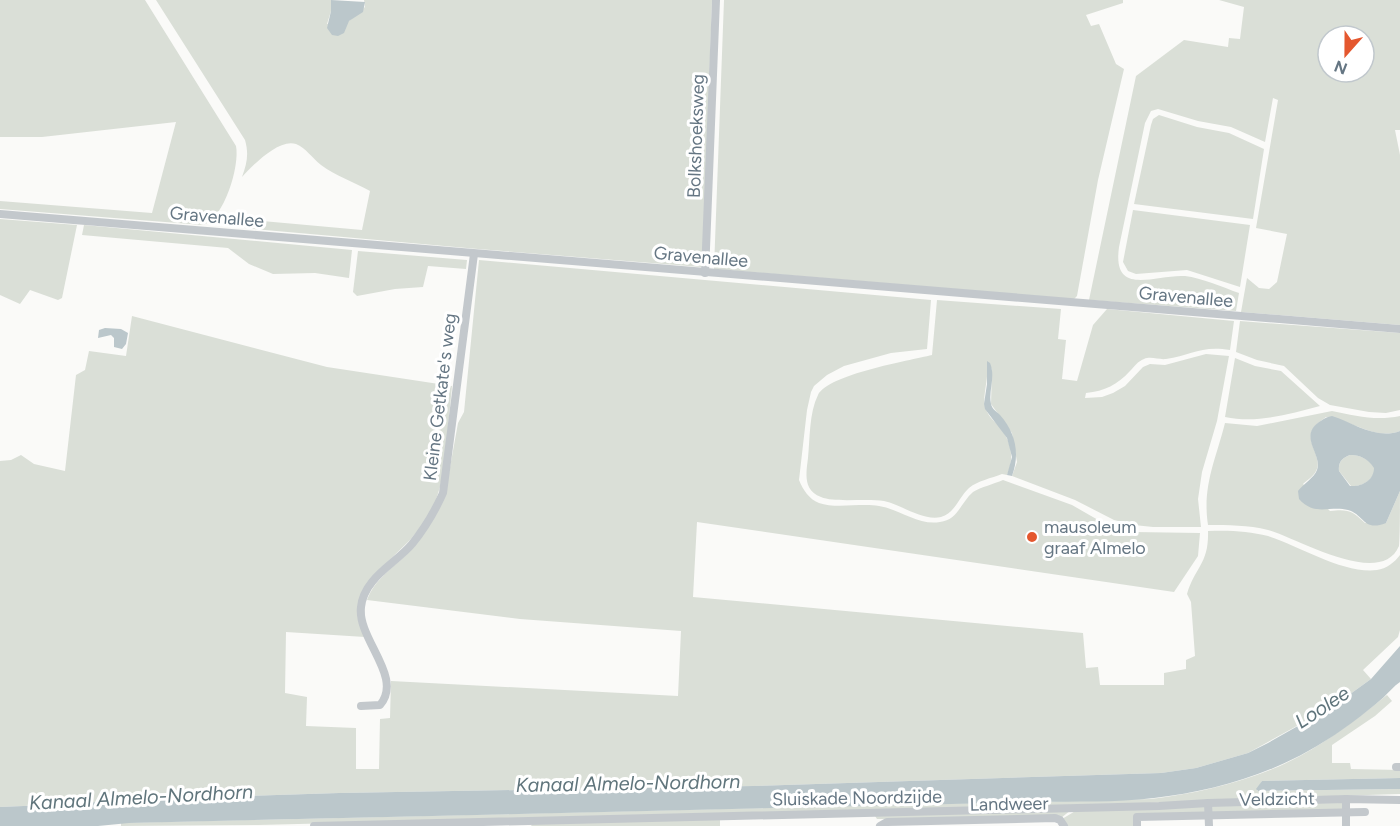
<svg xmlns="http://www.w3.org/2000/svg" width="1400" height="826" viewBox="0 0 1400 826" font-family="Figtree,sans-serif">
	<rect width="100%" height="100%" fill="#fafaf8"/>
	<g fill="#dadfd7" fill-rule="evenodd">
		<path d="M 0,0 L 145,0 L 236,146 C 240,166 224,219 203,225 L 0,209 L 0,201 L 152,213 L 176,122 L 42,137 L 0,137 Z"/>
		<path d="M 156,0 L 331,0 L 331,11 L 327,24 L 349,21 L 365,7 L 364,0 L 712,0 L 703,259 L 701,267 L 478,249 L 233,227 L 229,218 L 362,230 L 370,191 C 354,182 336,176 321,165 C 312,158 306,148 296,144 C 279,138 252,166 242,177 C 247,163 249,154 245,140 Z"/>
		<path d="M 724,0 L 1123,0 L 1123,3 L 1086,15 L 1091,26 L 1099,24 L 1116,64 L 1124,69 L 1098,180 L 1077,296 L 1074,299 L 714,269 Z"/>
		<path d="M 1219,0 L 1400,0 L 1400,130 L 1395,130 L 1400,155 L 1400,325 L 1241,312 L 1247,278 L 1259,288 L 1269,289 L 1277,282 L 1287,234 L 1256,228 L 1278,100 L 1273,98 L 1265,142 L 1231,127 L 1198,121 L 1158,109 L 1151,111 L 1145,123 L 1119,247 C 1112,298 1155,274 1185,276 C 1202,278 1222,287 1239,293 L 1236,311 L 1089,300 L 1136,76 L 1184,40 L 1228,47 L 1229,38 L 1240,39 L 1244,7 ZM 1328,36 L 1364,36 L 1364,72 L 1328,72 Z"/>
		<path d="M 1159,115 L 1197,127 L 1229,133 L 1264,149 L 1253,219 L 1134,204 L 1151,125 L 1153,119 Z"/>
		<path d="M 1133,210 L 1250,225 L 1240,287 L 1187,270 L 1136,274 L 1128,271 L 1123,262 Z"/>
		<path d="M 0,219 L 77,225 L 62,298 L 58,300 L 30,290 L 20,304 L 0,295 Z"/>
		<path d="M 84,225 L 352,250 L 349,278 L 315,273 L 273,274 L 249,264 L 228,248 L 82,235 Z"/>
		<path d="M 358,251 L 467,260 L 466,269 L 428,266 L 423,287 L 395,289 L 357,296 L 353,292 Z"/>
		<path d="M 479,260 L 931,300 L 927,349 L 891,353 L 844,366 L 827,375 L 814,386 L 811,392 L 807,410 L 799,480 C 803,490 809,499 819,503 C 835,509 861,503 879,506 C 899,509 919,526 940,522 C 958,520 961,502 973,492 C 981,487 994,484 1003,480 L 1072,505 L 1112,528 L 1134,532 L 1200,533 L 1198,556 L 1174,592 L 697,522 L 693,597 L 1083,633 L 1086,668 L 1098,667 L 1100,685 L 1164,685 L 1164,673 L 1186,669 L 1186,660 L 1195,656 L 1191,602 L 1187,594 C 1195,567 1209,564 1208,531 C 1228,530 1249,531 1268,536 C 1300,546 1343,574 1377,570 C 1386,569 1395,562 1400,555 L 1400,630 L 1398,637 L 1363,670 L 1371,679 L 1335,705 L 1248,753 L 1196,768 L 1161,773 L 753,786 L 339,793 L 123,800 L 70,804 L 0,807 L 0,461 L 11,460 L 21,455 L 34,464 L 65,471 L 76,375 L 85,370 L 89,351 L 126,356 L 132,316 L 327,367 L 452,386 L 445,459 L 440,487 L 435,503 L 422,526 L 409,541 L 372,577 L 364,590 L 365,637 L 286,632 L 285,693 L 307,697 L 306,726 L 356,728 L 356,769 L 379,769 L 380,719 L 390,718 L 391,681 L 678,696 L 681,631 L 520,619 L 367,600 C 375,579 392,569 407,554 C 423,537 437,516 445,495 L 458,423 L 464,412 Z"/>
		<path d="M 937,300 L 1061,309 L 1058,339 L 1066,340 L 1062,379 L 1077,381 L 1093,325 L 1107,309 L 1234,321 L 1230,350 C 1202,345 1191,355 1166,359 C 1159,360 1151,356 1144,359 C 1138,361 1134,367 1130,371 C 1117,385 1105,391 1086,393 L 1085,398 L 1102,397 L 1113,393 L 1125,386 L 1143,367 L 1150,364 L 1165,365 L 1206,354 L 1229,356 L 1217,421 L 1202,472 L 1198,499 L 1201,527 L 1153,527 L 1134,525 L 1114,520 L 1075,500 L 1012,476 L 1017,462 L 1012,433 L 991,404 L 992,369 L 987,364 C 989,378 982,398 985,406 C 987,415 993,420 999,426 C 1011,441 1015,457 1007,475 L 1002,474 C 992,478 977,481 969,488 C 959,497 955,513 941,517 C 922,521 902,505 884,501 C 866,498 835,503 821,497 C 803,490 806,474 808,458 C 810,439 809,413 818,395 C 829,374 908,361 932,355 Z"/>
		<path d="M 1240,321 L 1400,333 L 1400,410 L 1386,413 L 1369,412 L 1330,405 L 1318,398 L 1284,366 L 1257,360 L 1236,352 Z"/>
		<path d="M 1235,358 L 1255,366 L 1281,371 L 1320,406 C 1289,414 1257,424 1225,417 Z"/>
		<path d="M 1332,411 C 1355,416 1377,421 1400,416 L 1400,431 C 1374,441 1351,419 1326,417 C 1323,420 1318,422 1315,426 C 1302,440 1324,457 1316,471 C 1314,476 1307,480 1303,484 L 1330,511 C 1349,509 1352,511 1365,523 L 1386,523 L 1400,491 C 1400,502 1400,538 1399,546 C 1381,589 1297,538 1268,530 C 1248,525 1228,525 1208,525 C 1202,486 1216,459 1225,423 L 1257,426 Z"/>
		<path d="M 1350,455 C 1361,455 1368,459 1375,468 C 1374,480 1362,487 1351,486 L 1339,471 C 1338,462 1342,458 1350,455 Z"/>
		<path d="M 1387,695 L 1392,701 L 1375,716 L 1332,745 L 1332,763 L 1350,763 L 1351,769 L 1400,770 L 1400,778 L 1262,781 L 1257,791 L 1400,789 L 1400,794 L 1206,800 L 1183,802 L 258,825 L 121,826 L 121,823 L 1151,799 C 1200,793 1256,780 1300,756 C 1331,739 1359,717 1387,695 Z"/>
		<path d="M 1343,803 L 1345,810 L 1136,816 L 1135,826 L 1066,826 L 1062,819 L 1077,810 L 1211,804 Z"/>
		<path d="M 1071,810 L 1061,818 L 877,819 L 875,816 Z"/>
		<path d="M 720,818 L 720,826 L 531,826 L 533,823 Z"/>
	</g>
	<g fill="#bbc7cb" fill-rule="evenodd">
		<path d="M 331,0 L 365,2 L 363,12 L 349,21 L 344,33 L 338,36 L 332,35 L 327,28 L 331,11 Z"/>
		<path d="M 105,328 L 121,329 L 128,333 L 126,344 L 122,349 L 114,347 L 114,338 L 111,335 L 98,338 L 99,330 Z"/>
		<path d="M 987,361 L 990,363 C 996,377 988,391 991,404 C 992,409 997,412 1000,415 C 1016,433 1020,454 1012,476 L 1007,475 L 1012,457 L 1007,438 L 985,409 L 984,404 L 987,384 Z"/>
		<path d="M 1332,416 C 1354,423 1376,440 1400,431 L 1400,491 L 1386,523 C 1363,532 1365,515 1348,510 C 1330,505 1315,517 1299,499 L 1298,491 C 1303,484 1314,478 1317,470 C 1323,455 1298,437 1319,422 C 1324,419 1326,417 1332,416 ZM 1350,455 C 1361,455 1368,459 1374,468 C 1374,480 1362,487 1350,486 L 1339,471 C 1338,462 1342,458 1350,455 Z"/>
		<path d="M 1400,646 L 1400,682 C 1394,686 1389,692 1384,697 C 1363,715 1341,732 1317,746 C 1269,775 1210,792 1154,798 C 1115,803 1074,801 1035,802 L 129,823 L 98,826 L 0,826 L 0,807 L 70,804 L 123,800 L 339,793 L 753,786 L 1161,773 L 1196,768 L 1248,753 L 1268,743 L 1335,705 L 1371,679 Z"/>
		<path d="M 1400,778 L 1400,789 L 1258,791 L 1256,789 L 1262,781 Z"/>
	</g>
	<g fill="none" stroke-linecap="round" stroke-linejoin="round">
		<g stroke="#c3c8cc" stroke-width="8">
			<path d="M 0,214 L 1400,329"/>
			<path d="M 705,273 L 716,0"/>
			<path d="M 361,706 L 380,705 C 404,677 357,639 361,607 C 364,578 395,564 412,544 C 425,528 435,511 443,493 L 474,254"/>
			<path d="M 1396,767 L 1400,767"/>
			<path d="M 1346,799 L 1346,826"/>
			<path d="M 1208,803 L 1209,826"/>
			<path d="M 314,826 L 1159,806 L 1208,803 L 1346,799 L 1400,800"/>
			<path d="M 880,826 L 887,822 L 1055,818 L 1060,820 L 1064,826"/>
			<path d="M 1137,826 L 1137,817 L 1365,812"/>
		</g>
	</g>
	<circle fill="#e4572e" stroke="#fff" stroke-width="2" cx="1032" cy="537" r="6"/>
	<g text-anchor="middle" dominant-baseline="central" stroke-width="6" stroke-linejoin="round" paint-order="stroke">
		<g font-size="18" fill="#657683" stroke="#fff">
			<text transform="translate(696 136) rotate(-88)">Bolkshoeksweg</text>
			<text transform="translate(217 217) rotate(5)">Gravenallee</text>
			<text transform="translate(701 257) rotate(5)">Gravenallee</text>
			<text transform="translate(1186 297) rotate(5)">Gravenallee</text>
			<text transform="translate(440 397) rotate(-83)">Kleine Getkate's weg</text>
			<text transform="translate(857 798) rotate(-1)">Sluiskade Noordzijde</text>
			<text transform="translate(1277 799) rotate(-1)">Veldzicht</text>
			<text transform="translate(1009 804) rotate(-1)">Landweer</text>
		</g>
		<g font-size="18" fill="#657683" stroke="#fff" text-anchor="start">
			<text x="1044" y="527">mausoleum<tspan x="1044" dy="21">graaf Almelo</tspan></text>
		</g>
		<g font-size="20" font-style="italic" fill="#60757c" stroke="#fff">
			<text transform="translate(1322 707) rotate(-33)">Loolee</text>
			<text transform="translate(628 783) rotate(-1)">Kanaal Almelo-Nordhorn</text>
			<text transform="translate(141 797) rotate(-3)">Kanaal Almelo-Nordhorn</text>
		</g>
	</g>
	<g transform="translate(1346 54) rotate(201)"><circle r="28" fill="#ffffff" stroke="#c1c8cd" stroke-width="1.5"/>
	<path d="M0-4.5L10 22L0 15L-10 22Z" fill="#e4572e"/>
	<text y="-9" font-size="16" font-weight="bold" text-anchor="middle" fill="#657683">N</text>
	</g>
</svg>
